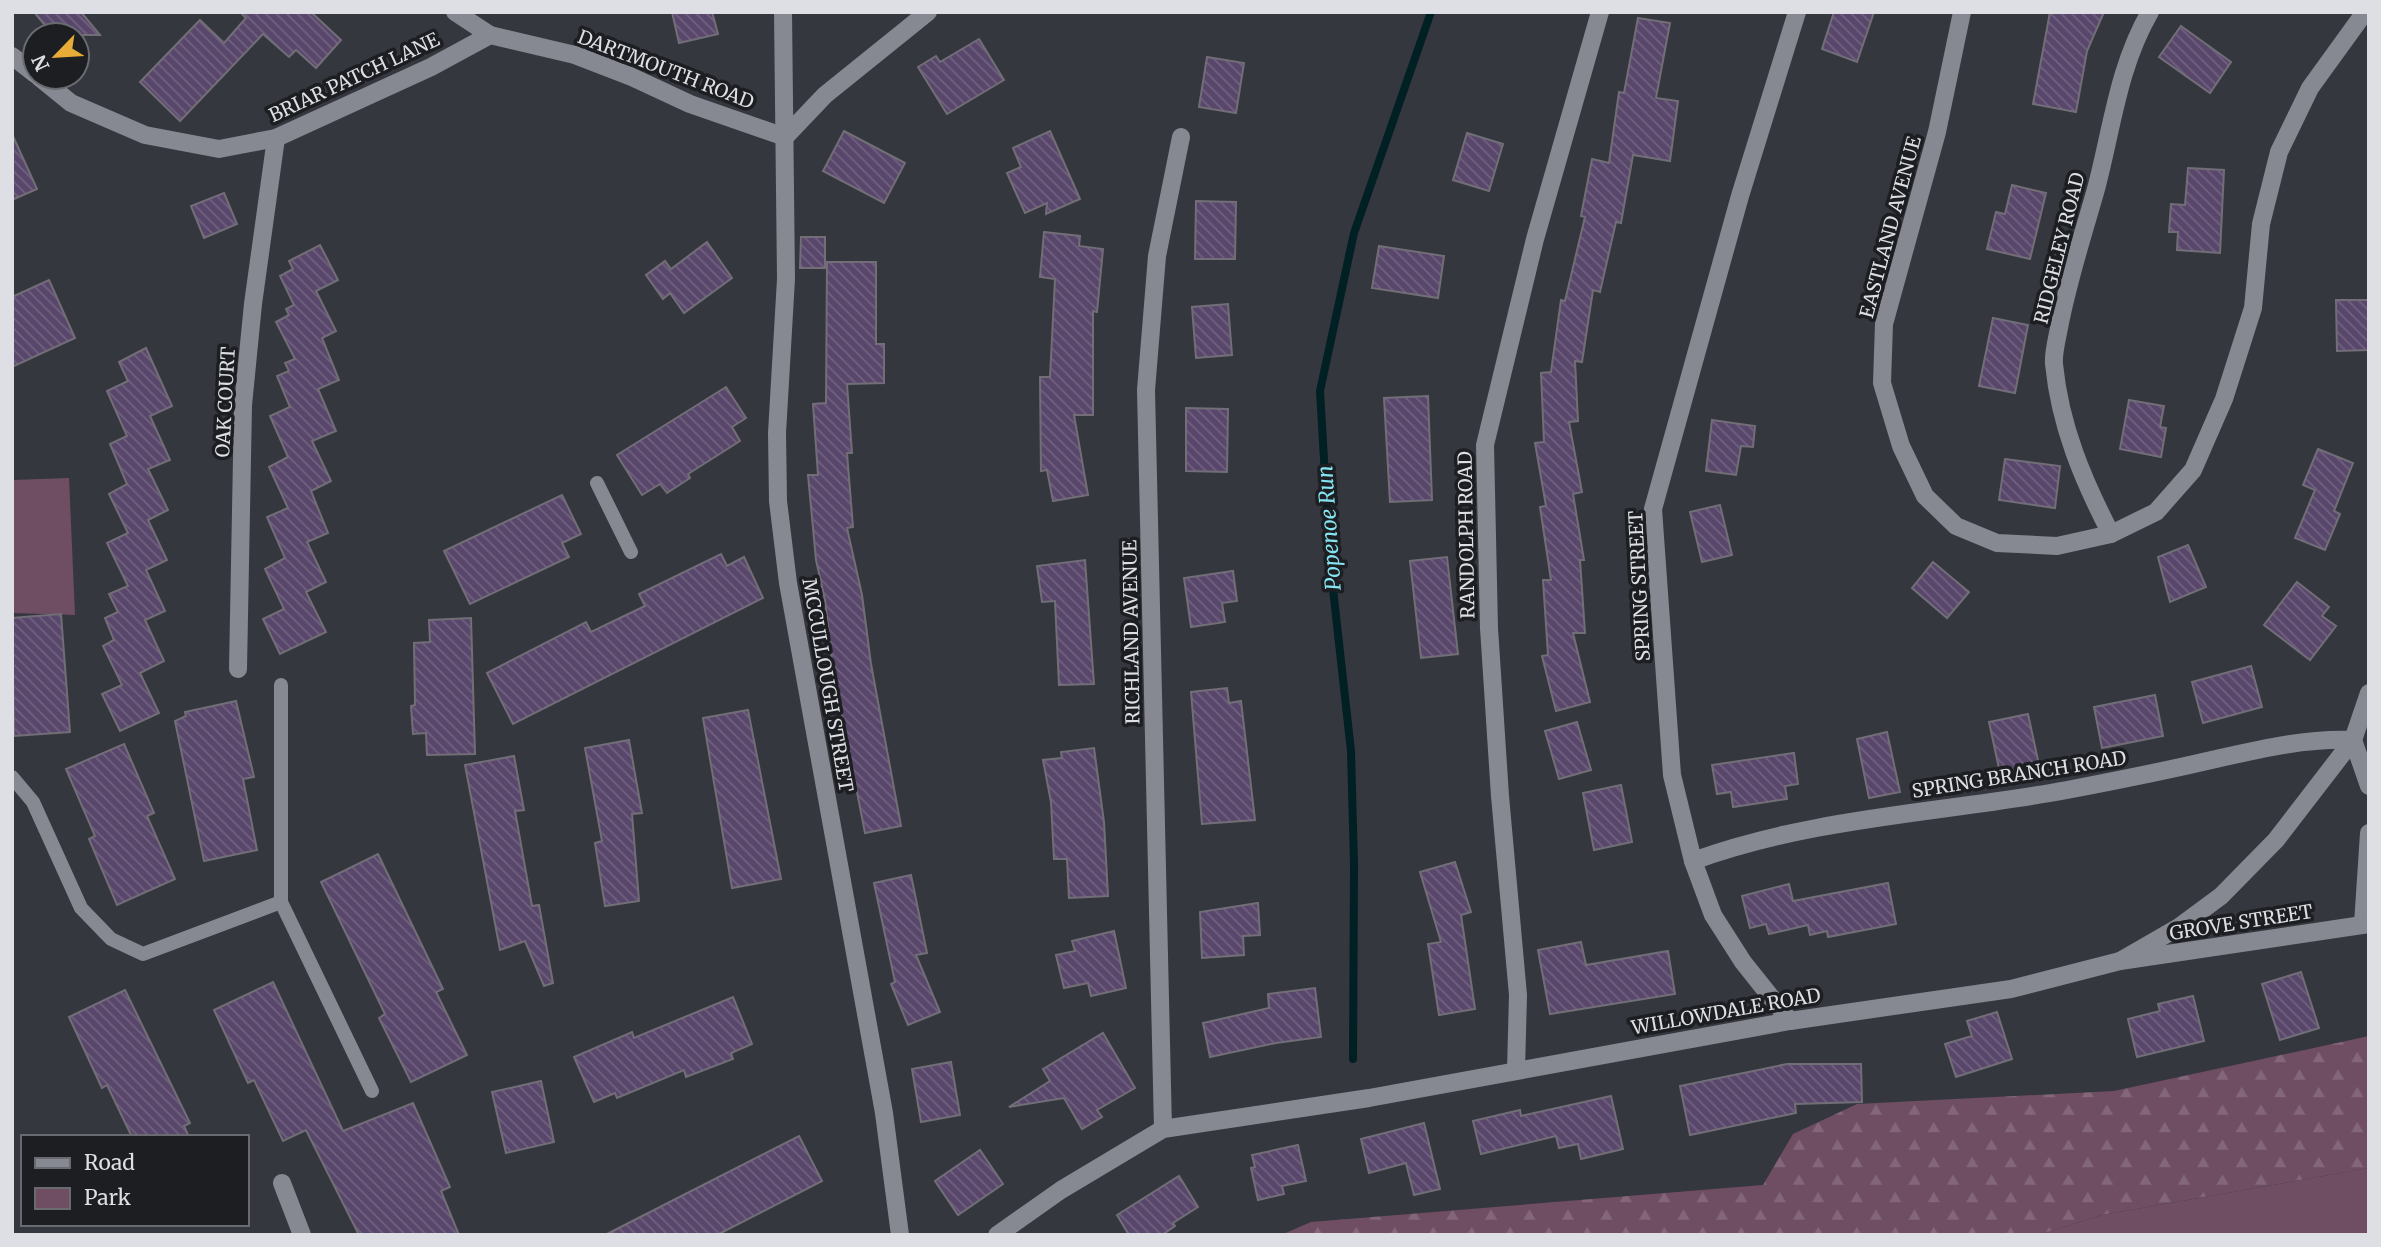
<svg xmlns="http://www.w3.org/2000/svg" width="2381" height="1247" viewBox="0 0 2381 1247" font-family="Merriweather,serif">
	<defs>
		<pattern id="forest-firs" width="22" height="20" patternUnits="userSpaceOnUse" patternTransform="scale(1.75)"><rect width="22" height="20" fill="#6f4d63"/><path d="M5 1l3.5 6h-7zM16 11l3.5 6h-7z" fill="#836679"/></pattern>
		<pattern id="building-back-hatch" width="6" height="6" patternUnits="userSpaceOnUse" patternTransform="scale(1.75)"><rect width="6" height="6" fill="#59476b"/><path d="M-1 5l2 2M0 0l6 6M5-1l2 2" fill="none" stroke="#706180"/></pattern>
	</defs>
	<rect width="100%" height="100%" fill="#35373f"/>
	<path fill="url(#forest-firs)" d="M 2369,1036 L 2369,1168 L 2102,1215 L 2039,1235 L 1281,1235 L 1311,1222 L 1763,1185 L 1793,1134 L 1857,1104 L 2114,1091 Z"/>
	<g fill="#6f4d63">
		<path d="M 69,478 L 75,615 L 13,613 L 12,480 Z"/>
		<path d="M 2369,1168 L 2369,1235 L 2039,1235 L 2102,1215 Z"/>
	</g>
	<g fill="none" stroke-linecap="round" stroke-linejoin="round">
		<path stroke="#012024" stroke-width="8" d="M 1353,1059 L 1354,864 L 1351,751 L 1330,562 L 1320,391 L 1354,233 L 1431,12"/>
	</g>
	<g fill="url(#building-back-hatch)" stroke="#726e77" stroke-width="2">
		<path d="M 34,12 L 81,12 L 100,35 L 53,35 Z"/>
		<path d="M 240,12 L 311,12 L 341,40 L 316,68 L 296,50 L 289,57 L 263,34 L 180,121 L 140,82 L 200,20 L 224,43 L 246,18 Z"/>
		<path d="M 672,12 L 712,12 L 718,34 L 679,43 Z"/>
		<path d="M 1834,12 L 1874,12 L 1857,62 L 1822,49 Z"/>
		<path d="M 2050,12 L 2104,12 L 2087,51 L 2076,112 L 2033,104 Z"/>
		<path d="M 1638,18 L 1670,23 L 1656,98 L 1678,101 L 1670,161 L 1633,155 L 1621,223 L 1616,222 L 1600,292 L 1593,290 L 1582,362 L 1575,361 L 1578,421 L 1569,422 L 1582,492 L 1573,494 L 1584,560 L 1580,560 L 1585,633 L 1573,633 L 1590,702 L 1556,711 L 1542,656 L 1548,655 L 1543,580 L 1551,580 L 1540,507 L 1546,506 L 1535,443 L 1544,442 L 1541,373 L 1551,372 L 1561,300 L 1565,301 L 1585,217 L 1581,216 L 1592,159 L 1609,163 L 1619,92 L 1624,93 Z"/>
		<path d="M 2181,26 L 2231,62 L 2210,93 L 2159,57 Z"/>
		<path d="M 979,39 L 1004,80 L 947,114 L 918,67 L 936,56 L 940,62 Z"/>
		<path d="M 1207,57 L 1244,63 L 1236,113 L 1199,107 Z"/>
		<path d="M 844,131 L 905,163 L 884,203 L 823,171 Z"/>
		<path d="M 1050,131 L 1080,199 L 1046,214 L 1047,203 L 1025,213 L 1007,173 L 1021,167 L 1013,148 Z"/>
		<path d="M 1467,133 L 1503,144 L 1489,191 L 1453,180 Z"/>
		<path d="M 12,134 L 37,189 L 12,200 Z"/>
		<path d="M 2188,168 L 2224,170 L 2220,253 L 2177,250 L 2178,232 L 2169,232 L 2171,204 L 2185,205 Z"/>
		<path d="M 2012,185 L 2046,193 L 2030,259 L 1987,249 L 1996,212 L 2005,214 Z"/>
		<path d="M 224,193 L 237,224 L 204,238 L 191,206 Z"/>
		<path d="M 1196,201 L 1236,202 L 1235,259 L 1195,259 Z"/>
		<path d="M 1044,232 L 1080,236 L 1079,246 L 1103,249 L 1097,312 L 1093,311 L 1093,415 L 1074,415 L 1088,495 L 1053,501 L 1047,470 L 1041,471 L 1040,377 L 1050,377 L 1055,279 L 1040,277 Z"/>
		<path d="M 801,237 L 825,237 L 825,268 L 800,268 Z"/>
		<path d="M 707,242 L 732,278 L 684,313 L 670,293 L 663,299 L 646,275 L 665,261 L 671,269 Z"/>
		<path d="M 320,245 L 338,280 L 316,291 L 336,331 L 322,338 L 339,380 L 318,389 L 336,431 L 312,441 L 331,481 L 311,491 L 328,533 L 307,542 L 326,582 L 306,592 L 326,632 L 280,654 L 263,619 L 284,609 L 265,569 L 285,558 L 267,517 L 288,508 L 269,467 L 288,457 L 270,416 L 290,407 L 277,376 L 289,371 L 285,363 L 295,359 L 276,322 L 289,315 L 286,309 L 294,305 L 280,276 L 293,269 L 289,261 Z"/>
		<path d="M 1379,246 L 1444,256 L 1438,298 L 1372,288 Z"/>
		<path d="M 827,262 L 876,262 L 876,344 L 884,344 L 884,383 L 847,384 L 852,453 L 847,453 L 853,527 L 847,528 L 862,595 L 871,664 L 901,826 L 865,833 L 833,669 L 825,600 L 816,560 L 808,475 L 818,475 L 813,404 L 826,403 Z"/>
		<path d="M 49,280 L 75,338 L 12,367 L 12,297 Z"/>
		<path d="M 2336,300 L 2369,300 L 2369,350 L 2337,351 Z"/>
		<path d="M 1228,304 L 1232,355 L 1196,358 L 1192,307 Z"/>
		<path d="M 1993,318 L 2028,325 L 2015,393 L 1979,386 Z"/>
		<path d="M 146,348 L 172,406 L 150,416 L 170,460 L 148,469 L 168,510 L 148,520 L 167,560 L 146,570 L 165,611 L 145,620 L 164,661 L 140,673 L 159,713 L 120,731 L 102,694 L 122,685 L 103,646 L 114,640 L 105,618 L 118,612 L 109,594 L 128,586 L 107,543 L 128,533 L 109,494 L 127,484 L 110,444 L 127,436 L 107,391 L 128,381 L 119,362 Z"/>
		<path d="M 726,387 L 746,418 L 732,427 L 740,441 L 688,474 L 690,478 L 667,493 L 660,484 L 642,495 L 617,455 Z"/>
		<path d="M 1428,396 L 1432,500 L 1390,502 L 1384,398 Z"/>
		<path d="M 2129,400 L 2164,406 L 2160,427 L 2166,428 L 2161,457 L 2120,449 Z"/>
		<path d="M 1186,408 L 1228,409 L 1227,472 L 1186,471 Z"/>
		<path d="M 1712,420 L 1755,426 L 1753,447 L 1741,446 L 1736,475 L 1706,471 Z"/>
		<path d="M 2318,449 L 2353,463 L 2334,511 L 2340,514 L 2325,550 L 2295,538 L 2315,490 L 2303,485 Z"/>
		<path d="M 2005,459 L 2060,466 L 2055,508 L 1999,500 Z"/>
		<path d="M 562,495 L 581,534 L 562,543 L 569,557 L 470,604 L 444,551 Z"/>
		<path d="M 1720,505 L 1732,555 L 1702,562 L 1690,512 Z"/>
		<path d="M 2188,545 L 2206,587 L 2170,602 L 2158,557 Z"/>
		<path d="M 721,554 L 727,566 L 744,557 L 763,598 L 513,724 L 487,673 L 586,622 L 591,632 L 645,606 L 639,594 Z"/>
		<path d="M 1447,557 L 1458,654 L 1421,658 L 1410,561 Z"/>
		<path d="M 1085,560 L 1094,684 L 1059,685 L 1055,601 L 1042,602 L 1037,566 Z"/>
		<path d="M 1933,562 L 1969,592 L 1947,618 L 1912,588 Z"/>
		<path d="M 1233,571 L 1237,601 L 1222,603 L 1225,622 L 1191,627 L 1184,578 Z"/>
		<path d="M 2297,582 L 2329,607 L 2322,616 L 2336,626 L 2310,660 L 2264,625 Z"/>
		<path d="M 61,614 L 70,732 L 14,736 L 12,618 Z"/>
		<path d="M 471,618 L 475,754 L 427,755 L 426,733 L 413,734 L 411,706 L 415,705 L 414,643 L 430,642 L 429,620 Z"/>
		<path d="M 2251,666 L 2262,707 L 2203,723 L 2192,682 Z"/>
		<path d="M 1227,688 L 1229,703 L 1241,701 L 1255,820 L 1202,824 L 1191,692 Z"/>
		<path d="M 2155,695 L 2163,736 L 2102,748 L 2094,707 Z"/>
		<path d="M 236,701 L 254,777 L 243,779 L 257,850 L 204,861 L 175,721 L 186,716 L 185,712 Z"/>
		<path d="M 748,710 L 781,879 L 732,888 L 703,718 Z"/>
		<path d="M 2028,714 L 2039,765 L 2000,773 L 1989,722 Z"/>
		<path d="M 1577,722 L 1591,770 L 1559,779 L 1545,731 Z"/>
		<path d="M 1887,732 L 1900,792 L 1869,798 L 1857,739 Z"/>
		<path d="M 629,740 L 642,813 L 632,814 L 639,901 L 605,906 L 595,843 L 602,841 L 585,748 Z"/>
		<path d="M 124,744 L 154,813 L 147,816 L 175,879 L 117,905 L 89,839 L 95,836 L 66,769 Z"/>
		<path d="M 1094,748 L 1104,822 L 1108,896 L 1069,898 L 1067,859 L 1054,859 L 1051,802 L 1043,760 L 1062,758 L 1061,752 Z"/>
		<path d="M 1794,753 L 1798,784 L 1785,786 L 1787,799 L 1733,807 L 1731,792 L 1717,794 L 1712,765 Z"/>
		<path d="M 514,756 L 524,810 L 515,811 L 532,906 L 539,905 L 553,983 L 544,986 L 525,941 L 500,950 L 465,765 Z"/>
		<path d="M 1621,785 L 1632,842 L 1594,850 L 1583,793 Z"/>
		<path d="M 378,854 L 443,989 L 436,992 L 467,1055 L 411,1082 L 379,1018 L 385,1014 L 321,882 Z"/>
		<path d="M 1455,862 L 1471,912 L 1461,915 L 1475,1009 L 1439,1015 L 1428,944 L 1441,942 L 1420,872 Z"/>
		<path d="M 911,875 L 927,953 L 916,955 L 940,1012 L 908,1025 L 891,984 L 895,982 L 874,883 Z"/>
		<path d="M 1888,883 L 1896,924 L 1828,937 L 1827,931 L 1810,935 L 1808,925 L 1769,934 L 1766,924 L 1750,928 L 1742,896 L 1789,884 L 1793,901 Z"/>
		<path d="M 1258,903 L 1260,935 L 1243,936 L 1244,955 L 1202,958 L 1200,912 Z"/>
		<path d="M 1114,931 L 1126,988 L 1091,996 L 1088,983 L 1064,988 L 1056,955 L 1075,951 L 1072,941 Z"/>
		<path d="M 1581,942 L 1586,965 L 1668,951 L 1675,994 L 1550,1014 L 1538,950 Z"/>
		<path d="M 2301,972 L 2319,1028 L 2280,1040 L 2262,984 Z"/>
		<path d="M 273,982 L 343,1131 L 413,1103 L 450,1187 L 441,1191 L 459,1235 L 359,1235 L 306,1130 L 283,1141 L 254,1080 L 248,1083 L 214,1010 Z"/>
		<path d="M 1315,988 L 1321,1037 L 1276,1043 L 1210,1057 L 1203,1023 L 1269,1008 L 1268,994 Z"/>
		<path d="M 125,990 L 190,1123 L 184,1126 L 189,1137 L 132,1137 L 107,1085 L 102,1088 L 69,1017 Z"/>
		<path d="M 2193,996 L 2204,1041 L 2137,1057 L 2128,1019 L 2160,1011 L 2158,1004 Z"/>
		<path d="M 733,997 L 752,1044 L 731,1053 L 733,1059 L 686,1077 L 684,1070 L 617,1098 L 615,1093 L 594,1102 L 574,1057 L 632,1032 L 634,1038 Z"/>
		<path d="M 1997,1012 L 2012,1059 L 1956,1077 L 1945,1044 L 1972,1036 L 1967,1021 Z"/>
		<path d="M 1103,1033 L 1135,1088 L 1097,1110 L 1102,1117 L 1082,1129 L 1064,1098 L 1009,1107 L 1050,1081 L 1043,1069 Z"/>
		<path d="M 951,1062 L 960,1115 L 921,1122 L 912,1069 Z"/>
		<path d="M 1787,1064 L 1861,1064 L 1862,1102 L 1795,1104 L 1796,1113 L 1690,1135 L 1680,1086 Z"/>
		<path d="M 541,1081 L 554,1142 L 506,1153 L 492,1092 Z"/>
		<path d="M 1611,1096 L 1623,1149 L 1581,1159 L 1578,1144 L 1559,1148 L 1556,1136 L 1481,1154 L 1473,1121 L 1520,1110 L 1521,1116 Z"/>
		<path d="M 1424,1123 L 1440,1189 L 1414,1195 L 1406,1163 L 1369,1173 L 1361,1139 Z"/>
		<path d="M 799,1136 L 822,1181 L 717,1235 L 605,1235 Z"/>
		<path d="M 1298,1145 L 1306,1181 L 1282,1186 L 1284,1194 L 1258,1200 L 1251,1168 L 1255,1167 L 1252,1155 Z"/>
		<path d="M 980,1150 L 1003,1184 L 958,1215 L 935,1181 Z"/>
		<path d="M 1179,1176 L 1198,1207 L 1173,1223 L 1175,1226 L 1162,1235 L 1129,1235 L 1117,1215 Z"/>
	</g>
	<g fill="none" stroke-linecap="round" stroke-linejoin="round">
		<g stroke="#868992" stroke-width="14">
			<path d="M 597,483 L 631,552"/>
			<path d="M 281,685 L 281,902 L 372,1091"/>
			<path d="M 12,777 L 33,802 L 81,908 L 111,939 L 143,954 L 281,902"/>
		</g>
		<g stroke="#868992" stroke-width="18">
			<path d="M 455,12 L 490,35 L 575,55 L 632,77 L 690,104 L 785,137"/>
			<path d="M 783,12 L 786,279 L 777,433 L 778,501 L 788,583 L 884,1113 L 900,1235"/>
			<path d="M 1962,12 L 1937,132 L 1884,324 L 1882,383 L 1901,446 L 1925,496 L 1956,526 L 1997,543 L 2057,546 L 2111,534 L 2156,512 L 2193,470 L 2224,399 L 2253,308 L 2261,224 L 2279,152 L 2310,88 L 2365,12"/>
			<path d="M 12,56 L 35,74"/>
			<path d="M 39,77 L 71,103 L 145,135 L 219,149 L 276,138 L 431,67 L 490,35"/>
			<path d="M 785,137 L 825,95 L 928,12"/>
			<path d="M 2111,534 C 2083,480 2060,426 2054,364 C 2053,353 2057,339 2059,328 C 2068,280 2083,235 2096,189 C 2112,129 2118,67 2150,12"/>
			<path d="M 238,669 L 243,405 L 253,304 L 276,138"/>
			<path d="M 1693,861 C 1813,817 1942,813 2067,790 C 2114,781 2160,772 2207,761 C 2256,750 2303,738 2353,740 L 2369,786"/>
			<path d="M 2363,924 L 2369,833"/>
			<path d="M 2120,961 L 2369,924"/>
			<path d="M 1790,1021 L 1743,962 L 1713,915 L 1693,861 L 1672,775 L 1653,509 L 1740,196 L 1797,12"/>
			<path d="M 1516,1070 L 1518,995 L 1500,796 L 1489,628 L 1485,445 L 1535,239 L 1600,12"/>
			<path d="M 1163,1129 L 1146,390 L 1157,256 L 1181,137"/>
			<path d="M 282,1183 L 302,1235"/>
		</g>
		<path stroke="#868992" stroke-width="18" d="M 997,1235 L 1061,1190 L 1163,1129 L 1369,1098 L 1790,1021 L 2011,989 L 2120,961 L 2179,927 L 2221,896 L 2276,840 L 2353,740 L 2369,693"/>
	</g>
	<g text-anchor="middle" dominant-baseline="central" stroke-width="7" stroke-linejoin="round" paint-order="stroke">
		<g font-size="19" fill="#dddfe4" stroke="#1d1e22">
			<text transform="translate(666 69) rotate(21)">DARTMOUTH ROAD</text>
			<text transform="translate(354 77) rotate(-25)">BRIAR PATCH LANE</text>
			<text transform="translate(1890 227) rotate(-75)">EASTLAND AVENUE</text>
			<text transform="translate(2059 248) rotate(-76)">RIDGELEY ROAD</text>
			<text transform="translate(225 402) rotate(-87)">OAK COURT</text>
			<text transform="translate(1466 535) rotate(-91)">RANDOLPH ROAD</text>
			<text transform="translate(1639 586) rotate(-93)">SPRING STREET</text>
			<text transform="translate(1131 632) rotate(-91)">RICHLAND AVENUE</text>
			<text transform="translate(828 685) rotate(80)">MCCULLOUGH STREET</text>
			<text transform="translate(2019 774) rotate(-9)">SPRING BRANCH ROAD</text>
			<text transform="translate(2241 922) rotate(-9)">GROVE STREET</text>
			<text transform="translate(1726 1011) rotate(-10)">WILLOWDALE ROAD</text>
		</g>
		<g font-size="21" font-style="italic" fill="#85e4f2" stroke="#1d1e22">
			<text transform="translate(1329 528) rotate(-94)">Popenoe Run</text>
		</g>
	</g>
	<rect width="2381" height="1247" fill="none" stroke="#dddfe4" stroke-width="28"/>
	<rect x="21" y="1135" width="228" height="91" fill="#1d1e22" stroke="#6a6b70" stroke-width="2"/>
	<rect x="35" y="1158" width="35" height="10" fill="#868992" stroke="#6a6b70" stroke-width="2"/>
	<text x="84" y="1170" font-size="21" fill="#dddfe4">Road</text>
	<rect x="35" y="1188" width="35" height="21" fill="#6f4d63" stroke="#6a6b70" stroke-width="2"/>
	<text x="84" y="1205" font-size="21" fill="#dddfe4">Park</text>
	<g transform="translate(56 56) rotate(245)"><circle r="33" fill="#1d1e22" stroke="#6a6b70" stroke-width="2"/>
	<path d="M0-5L12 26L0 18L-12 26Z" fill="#e7ac37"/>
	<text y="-10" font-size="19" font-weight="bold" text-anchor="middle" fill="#dddfe4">N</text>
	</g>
</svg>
